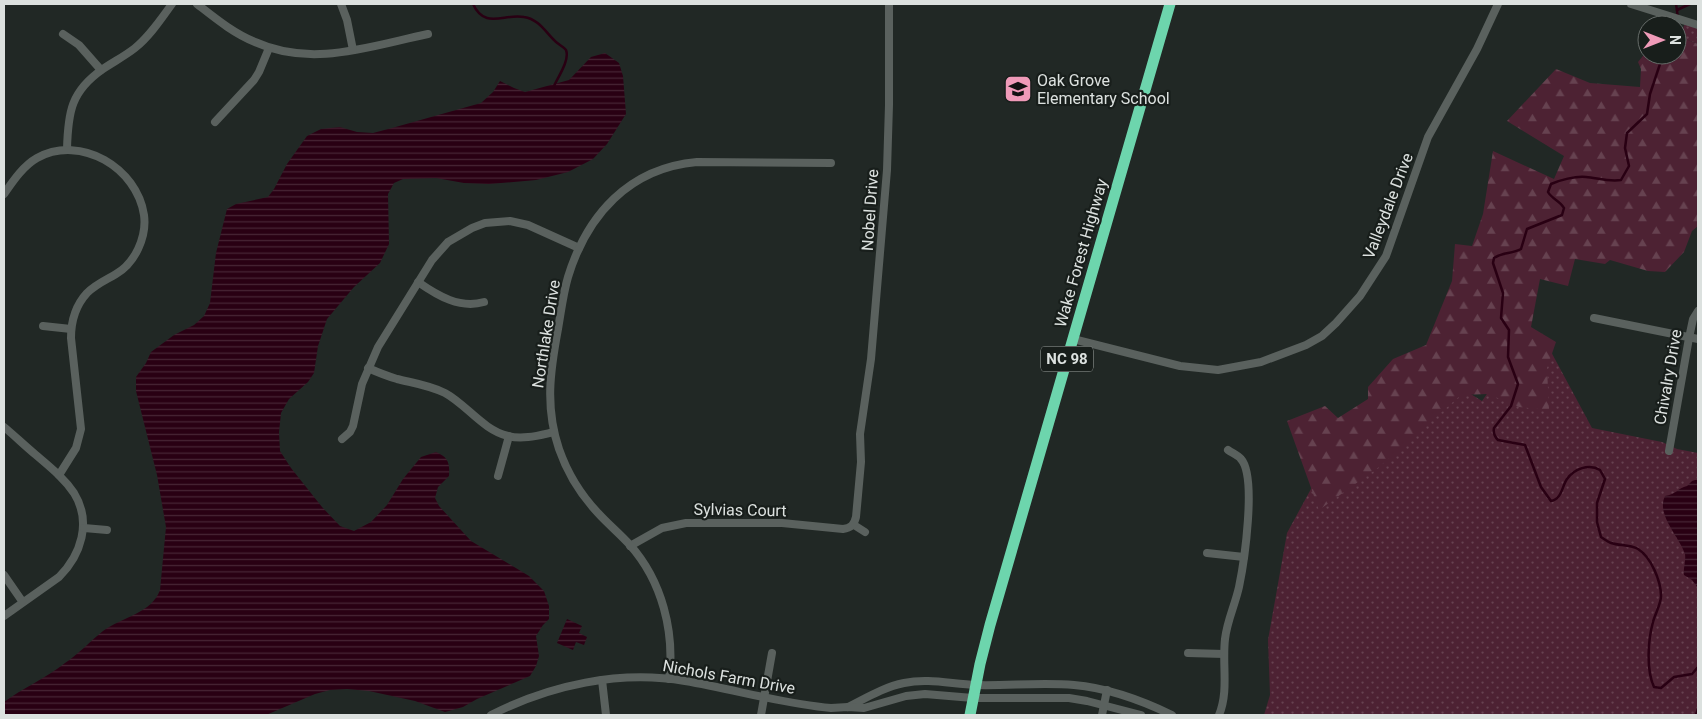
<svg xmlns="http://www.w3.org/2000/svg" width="1702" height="719" viewBox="0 0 1702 719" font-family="Roboto,sans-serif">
	<defs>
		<pattern id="grass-dots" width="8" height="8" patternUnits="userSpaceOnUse" patternTransform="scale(1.25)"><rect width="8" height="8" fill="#4d2233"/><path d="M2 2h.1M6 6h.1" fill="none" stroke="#664250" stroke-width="1.8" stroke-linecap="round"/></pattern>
		<pattern id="forest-firs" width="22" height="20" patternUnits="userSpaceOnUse" patternTransform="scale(1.25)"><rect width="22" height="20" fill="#4d2233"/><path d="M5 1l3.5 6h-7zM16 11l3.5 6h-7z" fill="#664250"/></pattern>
		<pattern id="water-rules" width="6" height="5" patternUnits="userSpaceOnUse" patternTransform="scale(1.25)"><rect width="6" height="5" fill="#290013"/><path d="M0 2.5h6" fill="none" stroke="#472535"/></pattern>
	</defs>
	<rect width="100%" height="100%" fill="#212825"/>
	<g fill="url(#grass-dots)">
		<path d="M 1685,23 L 1698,26 L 1698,44 L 1680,37 Z"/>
		<path d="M 1529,333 L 1549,348 L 1592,428 L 1662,442 L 1677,449 L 1698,453 L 1698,715 L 1264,715 L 1270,695 L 1268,640 L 1287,533 L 1324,465 L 1408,355 L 1482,401 Z"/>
	</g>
	<path fill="url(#forest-firs)" d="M 1680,37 L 1698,44 L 1698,226 L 1692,231 L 1684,252 L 1665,272 L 1648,271 L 1610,260 L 1605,264 L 1575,259 L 1568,286 L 1540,279 L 1531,327 L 1556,342 L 1547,368 L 1549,410 L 1519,407 L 1488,394 L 1461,395 L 1379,467 L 1319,510 L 1287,421 L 1325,406 L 1338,418 L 1368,399 L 1368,387 L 1393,359 L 1426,345 L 1452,281 L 1455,244 L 1472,246 L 1483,214 L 1493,151 L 1554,179 L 1564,156 L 1507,121 L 1556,69 L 1590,83 L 1640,87 L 1641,69 L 1638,62 L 1647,51 L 1647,55 L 1677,55 L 1677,42 Z"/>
	<g fill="url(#water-rules)">
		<path d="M 605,53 L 619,63 L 623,76 L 626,114 L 607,144 L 593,159 L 568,172 L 536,180 L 489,184 L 464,183 L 436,178 L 403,179 L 394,183 L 388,194 L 389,244 L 380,263 L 354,287 L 327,319 L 318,346 L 314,373 L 308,382 L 289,399 L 281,413 L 279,432 L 280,451 L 291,468 L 322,507 L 340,526 L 354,531 L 371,522 L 387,505 L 403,479 L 421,457 L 436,452 C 448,457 450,463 449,476 L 438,487 L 435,498 L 439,506 L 471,541 L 529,576 L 544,591 L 549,606 L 549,619 L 543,625 L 536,636 L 539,656 L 536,666 L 530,676 L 477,699 L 463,707 L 445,712 L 415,701 L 369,691 L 347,689 L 330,690 L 315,694 L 266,715 L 4,715 L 4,702 C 23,688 46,678 65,663 C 79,654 90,641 103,631 C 122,617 152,613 160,590 L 166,527 L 157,475 L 136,391 L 136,377 L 146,363 L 151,352 L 174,335 L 194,325 L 204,316 L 210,303 L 216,253 L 227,209 L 236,204 L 268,197 L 274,189 L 287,164 L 307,136 L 321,129 L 340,127 L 357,132 L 373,133 L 392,128 L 481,103 L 493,92 L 500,81 L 514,88 L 525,92 L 569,80 L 591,57 Z"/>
		<path d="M 1695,480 L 1698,480 L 1698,588 L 1692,580 L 1684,575 C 1683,568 1686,562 1685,554 C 1679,536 1656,515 1665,496 C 1675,495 1678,488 1687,486 L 1692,481 Z"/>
		<path d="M 567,619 L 582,626 L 579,633 L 587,637 L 584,645 L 576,642 L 573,650 L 557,643 Z"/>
	</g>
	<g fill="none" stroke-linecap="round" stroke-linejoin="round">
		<g stroke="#290013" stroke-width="2.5">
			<path d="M 473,4 C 485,30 504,13 524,17 C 538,19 545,31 554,40 C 557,44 563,46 566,50 C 570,60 558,77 554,86"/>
			<path d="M 1676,4 C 1677,11 1680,25 1677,32"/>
			<path d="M 1677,10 L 1690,4"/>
			<path d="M 1663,55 L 1650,94 L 1647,114 L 1627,133 L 1625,148 L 1629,166 L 1621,180 C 1609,182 1597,178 1586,177 C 1575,176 1560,180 1551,184 L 1548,192 C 1552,199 1560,201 1564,208 L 1562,215 L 1527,229 L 1521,249 C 1512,254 1502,252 1494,258 L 1493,263 L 1503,293 L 1501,318 L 1509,330 L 1508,357 L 1518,384 L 1511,406 L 1494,428 C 1493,433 1494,436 1498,440 L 1525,445 L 1541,487 L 1551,501 C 1562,499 1562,486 1567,479 C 1574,469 1589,463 1600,470 L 1605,479 L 1597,503 L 1597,522 L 1601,537 C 1604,539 1608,542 1611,543 C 1620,546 1629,544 1638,549 C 1651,557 1661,581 1661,596 C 1661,604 1655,614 1653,622 C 1648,640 1646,670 1654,687 L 1661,688 L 1674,677 L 1692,674 L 1698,667"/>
			<path d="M 1696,715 L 1698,709"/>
		</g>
		<g stroke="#5a615e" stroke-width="8">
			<path d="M 197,4 C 215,18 233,33 255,42 C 312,68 370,46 428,34"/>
			<path d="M 341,4 L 347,20 L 353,50"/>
			<path d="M 1631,4 L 1698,25"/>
			<path d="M 63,34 L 79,45 L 101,70"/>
			<path d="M 215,122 L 254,80 L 259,72 L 269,48"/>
			<path d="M 67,149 C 68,112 71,91 103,69 C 113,62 125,56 135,48 C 150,36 161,19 172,4"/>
			<path d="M 4,194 C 13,181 23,166 37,158 C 81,134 137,168 144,215 C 147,237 135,263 116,274 C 106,280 96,284 87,293 C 76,305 71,322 71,338 L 81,429 L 76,448 L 59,475"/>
			<path d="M 418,282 C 438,296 460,309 484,302"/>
			<path d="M 1594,318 L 1698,339"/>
			<path d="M 43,326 L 71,329"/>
			<path d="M 1073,339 L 1180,366 L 1218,370 L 1261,362 L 1306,345 L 1322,336 L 1336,323 L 1360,296 L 1386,256 L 1428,137 L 1477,49 L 1498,4"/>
			<path d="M 368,368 C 377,372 387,376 397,379 C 413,383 429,385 445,393 C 467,405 483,430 508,436 C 523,440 540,435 554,432"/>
			<path d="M 4,427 C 15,436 25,446 36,455 C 50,467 64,478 74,493 C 92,522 81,555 59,577 L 4,616"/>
			<path d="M 342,439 L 350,432 L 353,426 L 362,384 L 378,347 L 432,260 L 448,242 L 472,228 L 485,223 L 510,221 L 528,225 L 579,248"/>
			<path d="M 1669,451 L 1689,338 L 1693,319 L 1698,311"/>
			<path d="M 498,476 L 509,436"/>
			<path d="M 854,525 L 865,532"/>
			<path d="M 84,528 L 107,530"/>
			<path d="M 630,546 L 662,528 L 686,523 L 782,523 L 843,529 C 851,528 854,525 856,517 L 861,462 L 860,434 L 871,359 L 887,170 L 889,105 L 889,4"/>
			<path d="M 1207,553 L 1244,557"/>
			<path d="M 4,575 L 22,601"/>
			<path d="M 1188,653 L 1224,654"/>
			<path d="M 669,679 C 675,632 662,581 630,545 C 620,534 608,524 598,513 C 581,495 567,472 559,449 C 545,407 550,372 558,329 C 561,312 563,294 568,277 C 587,215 629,168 697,162 L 831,163"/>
			<path d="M 602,680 L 606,715"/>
			<path d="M 848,707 C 866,698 884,687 904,683 C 928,678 951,684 976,685 C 1008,686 1041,682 1074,685 C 1109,688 1141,700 1172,715"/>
			<path d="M 491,715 C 550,685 619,670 685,681 C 734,689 782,704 831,708 L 848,707 L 864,708 L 906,696 L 925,694 L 973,698 L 1069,698 L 1087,701 L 1141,715"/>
			<path d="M 761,715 L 772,653"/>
			<path d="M 1102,715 L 1107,690"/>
			<path d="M 1219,715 C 1229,691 1222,665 1225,639 C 1227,621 1235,605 1239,587 C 1244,563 1257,477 1241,459 C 1238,455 1232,453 1228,450"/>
		</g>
		<path stroke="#6dd5ad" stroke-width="11" d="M 970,715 L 980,664 L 990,625 L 1170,4"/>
	</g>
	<defs>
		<g id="school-square" transform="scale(1.4375)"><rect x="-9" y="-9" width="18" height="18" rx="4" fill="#ef9ab8" stroke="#181e1b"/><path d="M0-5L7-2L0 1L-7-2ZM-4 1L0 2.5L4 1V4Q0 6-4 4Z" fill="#111"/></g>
	</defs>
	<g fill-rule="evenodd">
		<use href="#school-square" x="1018" y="89"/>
	</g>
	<g text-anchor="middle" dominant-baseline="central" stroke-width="4.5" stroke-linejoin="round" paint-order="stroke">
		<rect fill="#181e1b" stroke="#a1a6a4" stroke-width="1" x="1041" y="346.5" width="52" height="25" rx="4"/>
		<g font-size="15" font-weight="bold" fill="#dce1df">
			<text x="1067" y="359">NC 98</text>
		</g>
		<g font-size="16" fill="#dce1df" stroke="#181e1b" text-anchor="start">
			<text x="1037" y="80">Oak Grove<tspan x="1037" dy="18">Elementary School</tspan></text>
		</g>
		<g font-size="16" fill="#dce1df" stroke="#181e1b">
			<text transform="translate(1388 206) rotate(-69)">Valleydale Drive</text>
			<text transform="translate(870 210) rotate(-86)">Nobel Drive</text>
			<text transform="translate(1081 253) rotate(-74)">Wake Forest Highway</text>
			<text transform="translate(546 334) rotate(-81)">Northlake Drive</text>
			<text transform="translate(1668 377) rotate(-80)">Chivalry Drive</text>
			<text transform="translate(740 510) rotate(1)">Sylvias Court</text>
			<text transform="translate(729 677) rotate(10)">Nichols Farm Drive</text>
		</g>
	</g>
	<rect width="1702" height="719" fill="none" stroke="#dce1df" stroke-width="10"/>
	<g transform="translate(1662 40) rotate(90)"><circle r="24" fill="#181e1b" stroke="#666c69"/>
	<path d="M0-4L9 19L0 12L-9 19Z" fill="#ef9ab8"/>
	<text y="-8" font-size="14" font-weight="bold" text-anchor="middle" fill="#dce1df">N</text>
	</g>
</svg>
